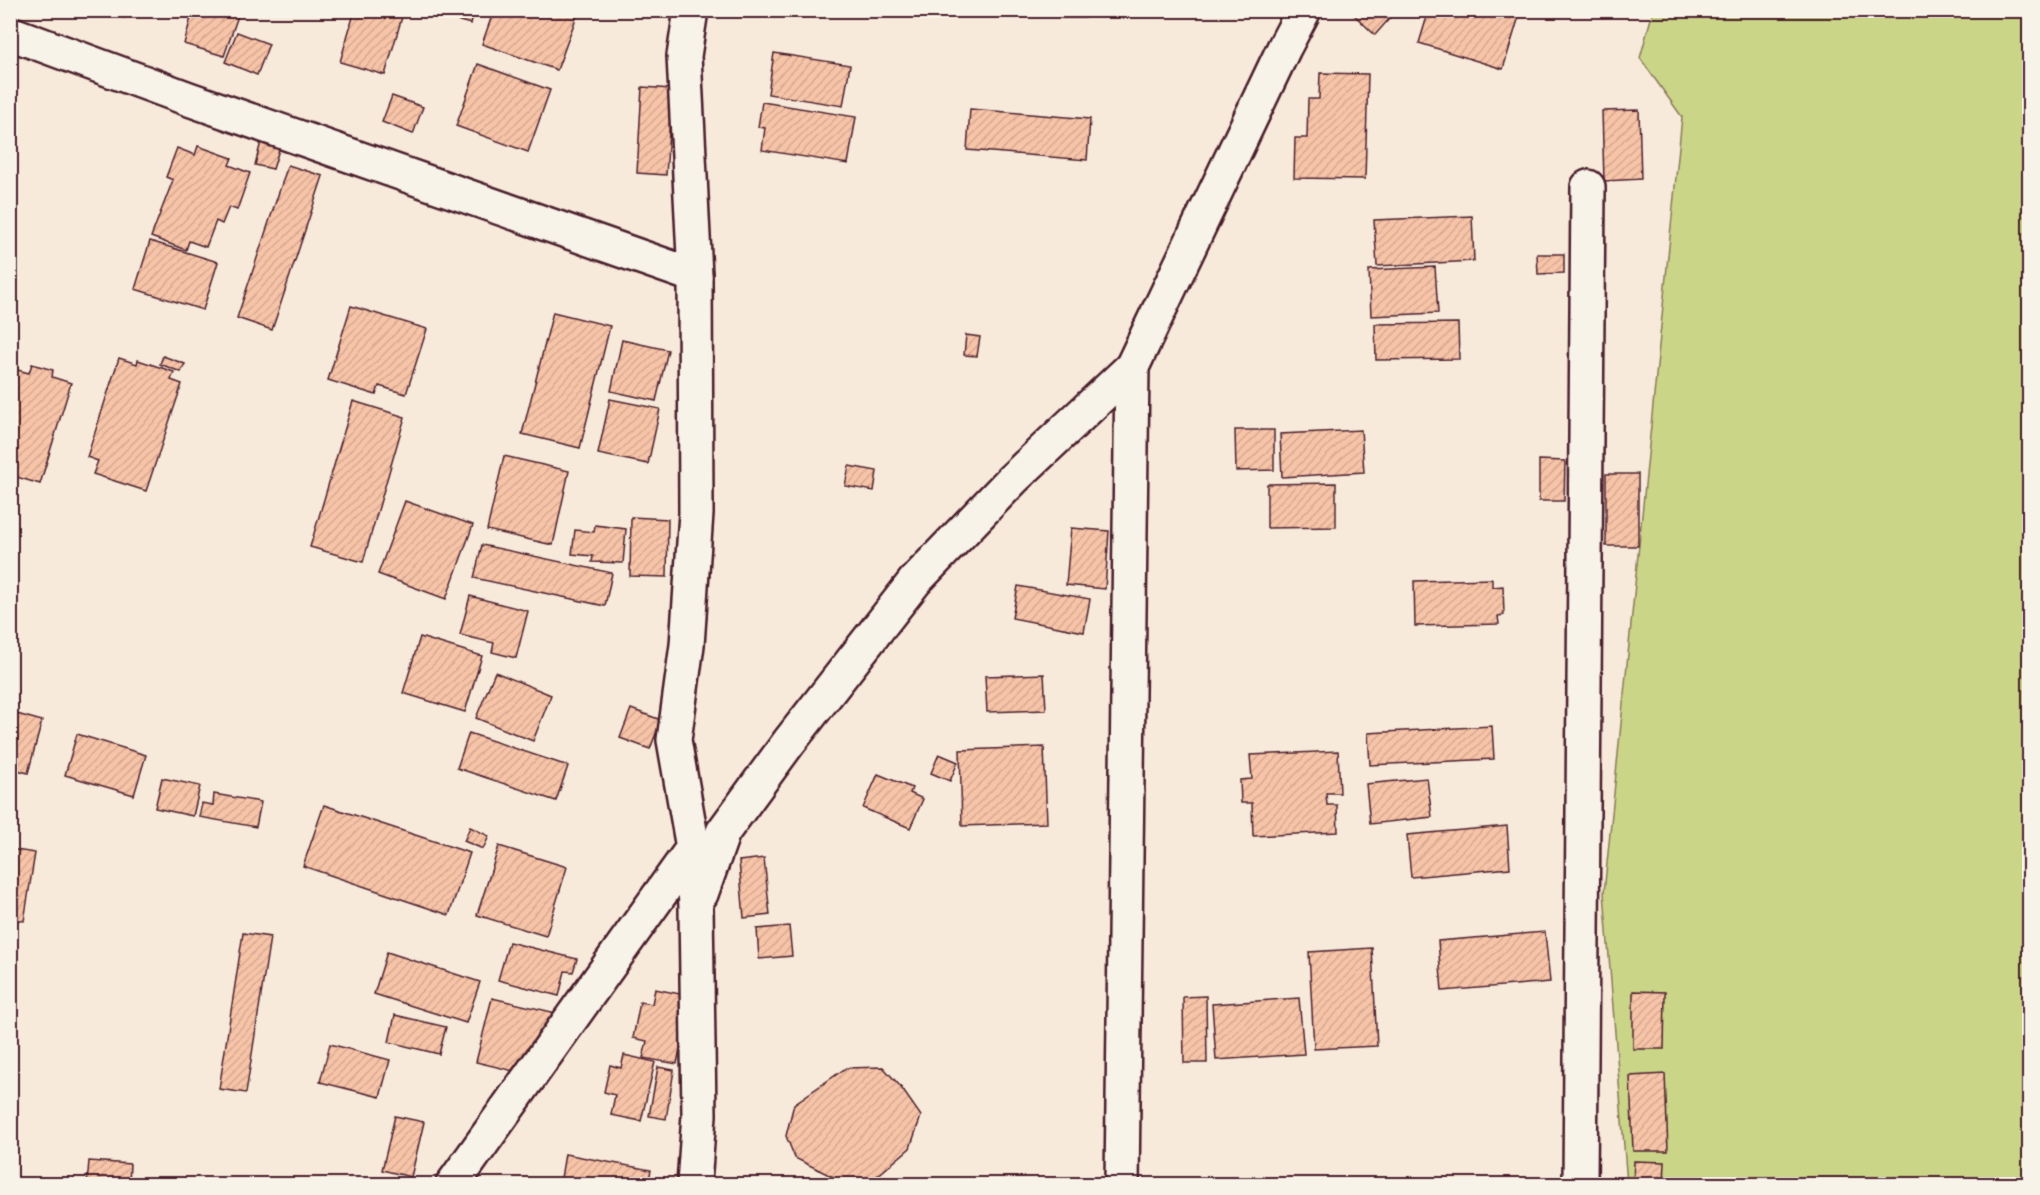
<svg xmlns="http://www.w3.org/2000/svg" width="2040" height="1195" viewBox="0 0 2040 1195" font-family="Sriracha,sans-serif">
	<defs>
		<pattern id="building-hatch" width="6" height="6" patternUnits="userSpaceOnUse" patternTransform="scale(1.5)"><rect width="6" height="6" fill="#f7c4a8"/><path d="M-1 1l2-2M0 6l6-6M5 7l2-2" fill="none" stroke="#d5a891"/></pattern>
	</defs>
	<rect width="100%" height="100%" fill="#f7eadb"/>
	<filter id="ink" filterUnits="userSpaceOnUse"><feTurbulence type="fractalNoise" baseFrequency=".0167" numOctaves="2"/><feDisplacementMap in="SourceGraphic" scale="12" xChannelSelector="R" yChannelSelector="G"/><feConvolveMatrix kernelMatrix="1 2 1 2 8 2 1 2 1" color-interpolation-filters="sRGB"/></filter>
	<g filter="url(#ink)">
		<path fill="#cad588" stroke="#8a7a5a" stroke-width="1.5" d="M 1653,11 L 2029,11 L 2029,1184 L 1627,1184 L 1604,893 L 1682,117 L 1640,58 Z"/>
		<g fill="url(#building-hatch)" stroke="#4a1f2b" stroke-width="1.5">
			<path d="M 106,10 L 128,10 L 125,18 Z"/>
			<path d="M 193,10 L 240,10 L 224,56 L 184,44 Z"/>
			<path d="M 355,10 L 404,10 L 385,75 L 340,62 Z"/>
			<path d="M 418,10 L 474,10 L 471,24 Z"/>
			<path d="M 494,10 L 579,10 L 557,70 L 482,44 Z"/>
			<rect x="1062" y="10" width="23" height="8"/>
			<path d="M 1349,10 L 1397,10 L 1375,35 Z"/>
			<path d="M 1429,10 L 1511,10 L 1520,13 L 1503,69 L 1419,43 Z"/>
			<path d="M 237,32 L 269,44 L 257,75 L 225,62 Z"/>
			<path d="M 774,53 L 850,65 L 843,106 L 768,94 Z"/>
			<path d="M 478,64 L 550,90 L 528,152 L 456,126 Z"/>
			<path d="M 1320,73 L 1368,74 L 1365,179 L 1294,178 L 1295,138 L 1307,138 L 1308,99 L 1319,99 Z"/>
			<path d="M 642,87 L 672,89 L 666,175 L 637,173 Z"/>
			<path d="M 392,96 L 423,107 L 413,134 L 382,122 Z"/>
			<path d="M 762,102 L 856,117 L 848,164 L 762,150 L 765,128 L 758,127 Z"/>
			<path d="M 970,109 L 1090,119 L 1087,160 L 967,150 Z"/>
			<path d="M 1639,110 L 1641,179 L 1604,181 L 1602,111 Z"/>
			<path d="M 262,138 L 281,143 L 273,169 L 255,165 Z"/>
			<path d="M 198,146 L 232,158 L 229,165 L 250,173 L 237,210 L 229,207 L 222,224 L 216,221 L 206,247 L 189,241 L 186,250 L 151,237 L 173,180 L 166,177 L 177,148 L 195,155 Z"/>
			<path d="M 288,165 L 323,176 L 272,330 L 237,318 Z"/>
			<path d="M 1472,216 L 1474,261 L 1377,266 L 1374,220 Z"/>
			<path d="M 150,241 L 218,262 L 203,310 L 135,289 Z"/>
			<path d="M 1537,254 L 1564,254 L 1564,273 L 1538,274 Z"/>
			<path d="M 1435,267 L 1438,313 L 1371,316 L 1369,270 Z"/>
			<path d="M 351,306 L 427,329 L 406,394 L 379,386 L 376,395 L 328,380 Z"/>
			<path d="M 553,312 L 610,326 L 580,448 L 522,434 Z"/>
			<path d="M 1458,323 L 1459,359 L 1376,360 L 1375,324 Z"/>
			<path d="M 966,335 L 980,337 L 977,356 L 964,355 Z"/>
			<path d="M 622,340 L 668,350 L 656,401 L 611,391 Z"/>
			<path d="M 163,356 L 185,364 L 181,372 L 160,364 Z"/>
			<path d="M 119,358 L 137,364 L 138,360 L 174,372 L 171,380 L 182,384 L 146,491 L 93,474 L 98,461 L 87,457 Z"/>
			<path d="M 32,364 L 53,370 L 52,377 L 71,383 L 40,484 L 10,475 L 10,368 L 29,373 Z"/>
			<path d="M 610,399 L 660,409 L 648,464 L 598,454 Z"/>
			<path d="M 353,401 L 405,417 L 363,562 L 310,547 Z"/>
			<path d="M 1235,430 L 1274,430 L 1274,470 L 1236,471 Z"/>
			<path d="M 1361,430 L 1364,472 L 1282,477 L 1280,434 Z"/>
			<path d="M 504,456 L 569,471 L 553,545 L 487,530 Z"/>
			<path d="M 1539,460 L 1565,461 L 1564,501 L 1539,501 Z"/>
			<path d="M 849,466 L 877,471 L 874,491 L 845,486 Z"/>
			<rect x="1606" y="474" width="32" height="72"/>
			<path d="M 1336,483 L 1336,527 L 1267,528 L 1267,484 Z"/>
			<path d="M 405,501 L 473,525 L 446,599 L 378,574 Z"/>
			<path d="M 631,517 L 668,519 L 667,577 L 630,576 Z"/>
			<path d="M 595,525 L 626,529 L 623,563 L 592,562 L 593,556 L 572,554 L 575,530 L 594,532 Z"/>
			<path d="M 1071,528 L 1109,531 L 1105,589 L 1066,585 Z"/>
			<path d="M 482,545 L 612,573 L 605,606 L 474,578 Z"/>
			<path d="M 1492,579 L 1492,587 L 1503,586 L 1504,615 L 1498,616 L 1499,624 L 1415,626 L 1414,581 Z"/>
			<path d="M 1018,586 L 1090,599 L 1084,632 L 1012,618 Z"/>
			<path d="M 470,596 L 528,611 L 516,658 L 492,652 L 494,643 L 460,635 Z"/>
			<path d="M 420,637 L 482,656 L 465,712 L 403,693 Z"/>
			<path d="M 495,672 L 551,695 L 533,741 L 476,718 Z"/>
			<path d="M 1044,674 L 1046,710 L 987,712 L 985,676 Z"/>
			<path d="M 631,709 L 661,720 L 650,749 L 620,738 Z"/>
			<path d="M 10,712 L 42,721 L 28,773 L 10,768 Z"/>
			<path d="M 1492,726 L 1494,759 L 1370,765 L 1368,733 Z"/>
			<path d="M 469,733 L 568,766 L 556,801 L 457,768 Z"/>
			<path d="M 77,734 L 146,755 L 134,795 L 65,775 Z"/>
			<path d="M 1044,747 L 1047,823 L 962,826 L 960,750 Z"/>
			<path d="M 1338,751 L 1340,793 L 1326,793 L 1327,805 L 1337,805 L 1338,832 L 1253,836 L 1252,803 L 1241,803 L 1240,780 L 1252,779 L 1250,755 Z"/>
			<path d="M 939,754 L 958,762 L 950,781 L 931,773 Z"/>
			<path d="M 878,774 L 912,788 L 910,793 L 923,799 L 910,828 L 863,808 Z"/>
			<path d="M 162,778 L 200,786 L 193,816 L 155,808 Z"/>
			<path d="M 1427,778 L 1432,817 L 1370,824 L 1366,784 Z"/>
			<path d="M 214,794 L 261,802 L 256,827 L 199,817 L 202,803 L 213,805 Z"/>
			<path d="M 324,805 L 470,853 L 449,915 L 303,866 Z"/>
			<path d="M 1507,826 L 1510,868 L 1411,877 L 1407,835 Z"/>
			<path d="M 470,827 L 489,836 L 483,849 L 464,841 Z"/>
			<path d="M 499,846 L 567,867 L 546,936 L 477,915 Z"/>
			<path d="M 10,849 L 35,853 L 24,921 L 10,919 Z"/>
			<path d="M 764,858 L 770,915 L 744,918 L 739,861 Z"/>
			<path d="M 789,926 L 792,956 L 759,959 L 757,929 Z"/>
			<path d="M 1545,932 L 1550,982 L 1442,991 L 1438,941 Z"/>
			<path d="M 243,933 L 270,937 L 246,1093 L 219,1089 Z"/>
			<path d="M 509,942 L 577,959 L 573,972 L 565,971 L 559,996 L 498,980 Z"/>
			<path d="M 1372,948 L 1377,1046 L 1314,1049 L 1309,952 Z"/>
			<path d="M 387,952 L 480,982 L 466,1023 L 374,994 Z"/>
			<path d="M 655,989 L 690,996 L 677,1064 L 643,1058 L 647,1041 L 633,1038 L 640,1002 L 652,1004 Z"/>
			<path d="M 1633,991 L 1665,992 L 1664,1049 L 1633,1049 Z"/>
			<path d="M 1206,996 L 1207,1063 L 1184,1063 L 1183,997 Z"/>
			<path d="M 492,998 L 552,1012 L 546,1036 L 537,1034 L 527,1074 L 476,1062 Z"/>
			<path d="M 1299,998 L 1304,1054 L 1216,1060 L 1212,1004 Z"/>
			<path d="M 395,1015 L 446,1027 L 439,1054 L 389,1042 Z"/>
			<path d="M 330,1044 L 390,1060 L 380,1097 L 320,1082 Z"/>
			<path d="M 624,1055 L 655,1062 L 641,1121 L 611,1115 L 615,1095 L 604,1092 L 610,1065 L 621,1068 Z"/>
			<path d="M 658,1067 L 674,1070 L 666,1119 L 649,1116 Z"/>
			<path d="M 883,1067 L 900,1086 L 921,1116 L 910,1148 L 876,1177 L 839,1180 L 795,1158 L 786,1136 L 794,1104 L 846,1068 Z"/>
			<path d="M 1665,1074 L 1668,1151 L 1633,1151 L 1630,1076 Z"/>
			<path d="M 395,1116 L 424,1122 L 411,1177 L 382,1170 Z"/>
			<path d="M 565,1154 L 651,1170 L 648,1184 L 560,1184 Z"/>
			<path d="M 89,1161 L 130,1164 L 129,1184 L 87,1184 Z"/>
			<path d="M 1634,1161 L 1665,1162 L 1664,1184 L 1633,1184 Z"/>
			<path d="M 218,1180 L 263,1182 L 263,1184 L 217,1184 Z"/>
		</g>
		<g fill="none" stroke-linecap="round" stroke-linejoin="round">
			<g stroke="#4a1f2b" stroke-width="38">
				<g id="minor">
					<path d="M 691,10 L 684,56 L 695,276 L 696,513 L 687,645 L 674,740 L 693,848 L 696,907 L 699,1115 L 694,1184"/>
					<path d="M 10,33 L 189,99 L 695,276"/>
					<path d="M 701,894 L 723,832 L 789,742 L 915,581 L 1013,479 L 1132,367"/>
					<path d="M 453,1184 L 693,848"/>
					<path d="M 1122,1184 L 1132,367 L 1284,48 L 1304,10"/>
					<path d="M 1580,1184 L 1588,187"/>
				</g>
			</g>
			<use href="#minor" stroke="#f7f3e8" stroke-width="33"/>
		</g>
	</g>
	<rect width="2040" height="1195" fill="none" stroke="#f7f3e8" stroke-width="36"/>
	<rect x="18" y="18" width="2004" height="1159" fill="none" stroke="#4a1f2b" stroke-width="2" filter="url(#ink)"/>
</svg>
